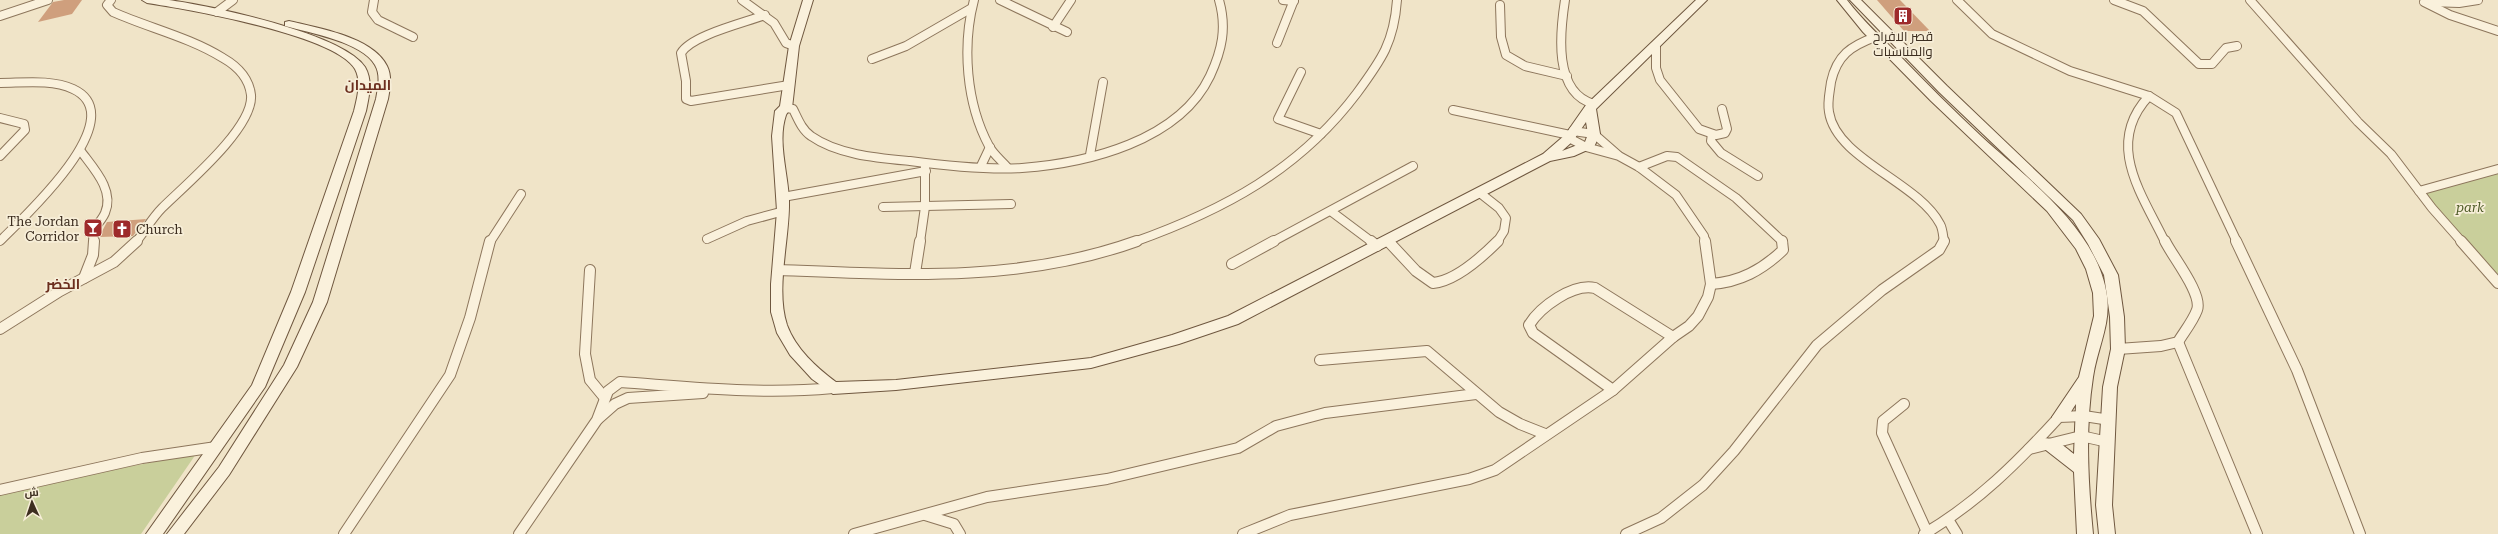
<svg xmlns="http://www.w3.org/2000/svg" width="2498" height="534" viewBox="0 0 2498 534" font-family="'Roboto Serif',Cairo,serif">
	<rect width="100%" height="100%" fill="#f0e4c8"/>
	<g fill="#c9cf9b">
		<path d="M 2498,173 L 2498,283 L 2419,191 Z"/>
		<path d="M 196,454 L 141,534 L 0,534 L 0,491 Z"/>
	</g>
	<g fill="#cf9f7d">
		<path d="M 64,0 L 82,0 L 72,14 L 38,22 L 53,2 Z"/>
		<path d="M 1877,0 L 1900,0 L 1930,31 L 1904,31 Z"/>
		<path d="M 146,219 L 133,236 L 99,237 L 107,222 Z"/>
	</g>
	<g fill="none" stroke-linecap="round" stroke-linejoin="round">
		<g stroke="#8d765c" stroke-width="10">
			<g id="street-far1">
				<path d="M 111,0 L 107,5 L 113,12 C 149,28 189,37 223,58 C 237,66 249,78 251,95 C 254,128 184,186 162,208 C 152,218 145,231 136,242"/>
				<path d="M 374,0 L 372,12 L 378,20 L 413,37"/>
				<path d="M 742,0 L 774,23 L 786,43 L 794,46"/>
				<path d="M 974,0 C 962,46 966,103 989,146 C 993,154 1001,160 1007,167"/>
				<path d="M 1000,0 L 1067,32"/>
				<path d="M 1283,0 L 1294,1"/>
				<path d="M 1565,0 C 1560,32 1553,93 1594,104"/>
				<path d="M 1957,0 L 1992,34 L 2070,71 L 2149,96 L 2176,113 L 2237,242"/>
				<path d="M 2114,0 L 2143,11 L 2199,64 L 2212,64 L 2226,48 L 2237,46"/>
				<path d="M 2250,0 L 2358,122 L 2391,154 L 2432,208 L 2462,242"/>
				<path d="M 2424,2 L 2450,15 L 2498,31"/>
				<path d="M 2428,2 L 2459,3 L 2478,0"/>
				<path d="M 1500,5 L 1501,37 L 1506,55 L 1525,66 L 1567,76"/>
				<path d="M 217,12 L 233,0"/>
				<path d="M 765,15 C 744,23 692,35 681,53 L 686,81 L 686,99 L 691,101 L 789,85"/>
				<path d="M 0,16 L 48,0"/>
				<path d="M 1053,27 L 1071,0"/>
				<path d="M 1875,37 C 1851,46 1837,55 1831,82 C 1830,91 1827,102 1829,112 C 1836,159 1918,182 1940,224 C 1943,229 1943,237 1944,242"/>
				<path d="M 1277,43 L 1294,0"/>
				<path d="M 1656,47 L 1656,68 L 1660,80 L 1699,129 L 1716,135 L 1725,133 L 1727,129 L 1722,109"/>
				<path d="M 872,59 L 906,46 L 970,9"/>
				<path d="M 1301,72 L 1278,119 L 1321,134"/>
				<path d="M 0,83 C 23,83 51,79 73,89 C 134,117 24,217 0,241"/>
				<path d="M 2149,96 C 2104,144 2142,194 2165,242"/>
				<path d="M 786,108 L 793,109 C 798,119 802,130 811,136 C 838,155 878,158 910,161 C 947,166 985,170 1022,168 C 1088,163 1179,141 1210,76 C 1222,50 1227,28 1219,0"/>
				<path d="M 1453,110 L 1570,135"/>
				<path d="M 0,118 L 24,124 L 25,130 L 0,156"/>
				<path d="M 1573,131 L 1594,134 L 1618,155"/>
				<path d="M 1712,134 L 1711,141 L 1721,153 L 1758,176"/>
				<path d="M 1569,138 L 1586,147 L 1619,156 L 1639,167 L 1676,195 L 1704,236 L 1705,242"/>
				<path d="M 80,150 C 93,168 115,190 105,213 C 102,220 96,226 92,231 L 94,242"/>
				<path d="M 1090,155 L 1103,82"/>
				<path d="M 981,166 L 990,147"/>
				<path d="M 1639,167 L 1667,156 L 1677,157 L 1736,198 L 1783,242"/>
				<path d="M 2419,191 L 2498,169"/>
				<path d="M 1480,193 L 1499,208 L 1506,218 L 1504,231 L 1497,242"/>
				<path d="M 783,197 L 926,171"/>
				<path d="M 883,207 L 1011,204"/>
				<path d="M 1332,212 L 1372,242"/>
				<path d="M 707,239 L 747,221 L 784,211"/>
				<path d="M 1387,240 L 1389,242"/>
				<path d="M 490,242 L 521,194"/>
				<path d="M 920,242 L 925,207 L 925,165"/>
				<path d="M 1134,242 C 1224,210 1299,170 1357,93 C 1382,59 1394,42 1397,0"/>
				<path d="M 1272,242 L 1413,166"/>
			</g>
		</g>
		<g stroke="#8d765c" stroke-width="12">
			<g id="street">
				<path d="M 1371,241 L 1377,246"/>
				<path d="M 1388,241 L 1416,271 L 1433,283 C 1456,281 1482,257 1498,241"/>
				<path d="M 2236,241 L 2297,370 L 2360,534"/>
				<path d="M 2461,241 L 2498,283"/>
				<path d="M 1232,264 L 1274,241"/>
				<path d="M 590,270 L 585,354 L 590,380 L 604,397"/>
				<path d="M 780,270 C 900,275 1021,283 1137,241"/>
				<path d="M 915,273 L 920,241"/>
				<path d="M 84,278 L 93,255 L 94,241"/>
				<path d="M 1711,284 C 1740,282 1762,270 1783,250 L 1782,241"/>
				<path d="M 0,329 L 60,291 L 114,262 L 137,241"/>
				<path d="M 2178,342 L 2257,534"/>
				<path d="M 2118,349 L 2161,346 L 2178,342 C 2184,332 2193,321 2197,310 C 2203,294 2172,256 2165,241"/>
				<path d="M 1320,360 L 1427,351 L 1499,412 L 1520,424 L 1545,434"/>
				<path d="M 1613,390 L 1533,333 L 1529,325 C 1540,307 1573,283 1595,288 L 1673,337"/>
				<path d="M 1904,404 L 1883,421 L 1882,433 L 1927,532"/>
				<path d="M 598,419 L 615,404 L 628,398 L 703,393"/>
				<path d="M 2029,449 L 2081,436 L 2108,442"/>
				<path d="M 0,490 L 142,458 L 216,447"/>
				<path d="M 925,515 L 954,524 L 960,534"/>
				<path d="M 1949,521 L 1957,534"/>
				<path d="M 344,534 L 450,375 L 470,318 L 490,241"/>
				<path d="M 519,534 L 597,420 L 608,391 L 620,382 C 691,387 762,395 833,388"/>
				<path d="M 854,534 L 987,497 L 1107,479 L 1238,448 L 1276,426 L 1325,413 L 1476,394"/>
				<path d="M 1243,534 L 1290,515 L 1469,479 L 1495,470 L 1613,390 L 1673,337 L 1689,326 L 1698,316 L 1708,297 L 1711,284 L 1705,241"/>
				<path d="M 1626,534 L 1661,518 L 1703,485 L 1734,451 L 1817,345 L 1882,290 L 1939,250 L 1944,241"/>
				<path d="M 1924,534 C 1977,503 2018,462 2059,417 L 2084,416 L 2110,420"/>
			</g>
		</g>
		<g stroke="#6f573f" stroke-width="2">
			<g id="secondary">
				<path d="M 142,0 C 151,0 160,0 169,0 C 211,6 342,33 365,67 C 373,81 369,96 366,111 L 305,292 L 265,387 L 163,534 L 146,534 L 252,385 L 291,292 L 354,111 C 357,98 362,82 355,69 C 335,35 187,9 147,3 Z"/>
				<path d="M 803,0 L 813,0 L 799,46 L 792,108 C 790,111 787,112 786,115 C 777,141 788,173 789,200 C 790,238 775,289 787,325 C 796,349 816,367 836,382 L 896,380 L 1091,358 L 1172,335 L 1228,316 L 1543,154 L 1565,135 L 1586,105 L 1696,0 L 1707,0 L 1596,109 L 1600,134 L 1594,147 L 1574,156 L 1550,161 L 1238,324 L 1179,344 L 1091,368 L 896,390 L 833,394 L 812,379 L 790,355 L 777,333 L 771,312 L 771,284 L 777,211 L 772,136 L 775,111 L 780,106 L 789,46 ZM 1586,122 L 1588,134 L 1585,142 L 1562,151 L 1573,141 Z"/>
				<path d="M 1837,0 L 1847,0 C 1863,21 1882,38 1900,56 C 1927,84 1954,111 1982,137 C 2028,179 2098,230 2107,296 C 2111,324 2097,349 2093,377 C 2085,429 2088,482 2093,534 L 2077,534 L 2074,472 L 2042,447 L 2040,443 L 2042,439 C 2053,435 2065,447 2074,454 L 2076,404 C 2070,412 2066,425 2054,421 L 2052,417 L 2079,377 L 2094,316 L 2093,293 L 2086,269 L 2076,249 L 2047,211 L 1931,101 L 1863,32 Z"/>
				<path d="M 1850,0 L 1861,0 L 1947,86 L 2081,214 L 2099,239 L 2118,275 L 2124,317 L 2125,349 L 2117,387 L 2112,505 L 2115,534 L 2099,534 L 2096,505 L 2103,387 L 2111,349 L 2110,317 L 2104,275 L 2088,244 L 2073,220 L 1939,92 Z"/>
				<path d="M 289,21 C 318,28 373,37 387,66 C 392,76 390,88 388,99 L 327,302 L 297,367 L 229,475 L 184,534 L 167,534 L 219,467 L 284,365 L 313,302 L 376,99 C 378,88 381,75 375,65 C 362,42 310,33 285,26 L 285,22 Z"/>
			</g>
		</g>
		<use href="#street-far1" stroke="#faf1dc" stroke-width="8"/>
		<use href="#street" stroke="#faf1dc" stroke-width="10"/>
		<use href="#secondary" fill="#faf1dc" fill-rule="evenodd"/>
	</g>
	<defs>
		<g id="building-square" transform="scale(1)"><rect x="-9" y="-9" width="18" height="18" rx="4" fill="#9e2a2b" stroke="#f7eed8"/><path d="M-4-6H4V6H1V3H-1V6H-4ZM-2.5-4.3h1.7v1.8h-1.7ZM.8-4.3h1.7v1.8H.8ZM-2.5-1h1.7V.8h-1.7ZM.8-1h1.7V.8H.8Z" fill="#fff"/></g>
		<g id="bar-square" transform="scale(1)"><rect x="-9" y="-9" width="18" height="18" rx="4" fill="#9e2a2b" stroke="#f7eed8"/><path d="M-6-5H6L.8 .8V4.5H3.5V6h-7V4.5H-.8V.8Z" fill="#fff"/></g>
		<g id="church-square" transform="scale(1)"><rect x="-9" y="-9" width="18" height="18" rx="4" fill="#9e2a2b" stroke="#f7eed8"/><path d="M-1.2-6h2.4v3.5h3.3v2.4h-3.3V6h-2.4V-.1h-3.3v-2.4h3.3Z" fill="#fff"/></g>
	</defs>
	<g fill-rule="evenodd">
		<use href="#building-square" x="1903" y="16"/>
		<use href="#bar-square" x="93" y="228"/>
		<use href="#church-square" x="122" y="229"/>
	</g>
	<g text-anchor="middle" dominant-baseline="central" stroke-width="3.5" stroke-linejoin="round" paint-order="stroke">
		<g font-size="13" fill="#3d2e20" stroke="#f7eed8">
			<text x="1903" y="36">قصر الافراح<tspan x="1903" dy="15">والمناسبات</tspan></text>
			<text x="79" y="221" text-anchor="end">The Jordan<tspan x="79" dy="15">Corridor</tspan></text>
			<text x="136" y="229" text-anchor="start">Church</text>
		</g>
		<g font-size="13" font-style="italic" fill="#4d5a26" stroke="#f7eed8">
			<text x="2470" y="207">park</text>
		</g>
		<g font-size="14" font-weight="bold" fill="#6b2e1e" stroke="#f7eed8">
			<text x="368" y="85">الميدان</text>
			<text x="63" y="284">الخضر</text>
		</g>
	</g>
	<g transform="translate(32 502) rotate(357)" stroke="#f7eed8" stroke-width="3" paint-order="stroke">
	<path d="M0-3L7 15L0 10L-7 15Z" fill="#3d2e20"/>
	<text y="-6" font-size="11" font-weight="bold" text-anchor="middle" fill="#3d2e20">ش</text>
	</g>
</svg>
